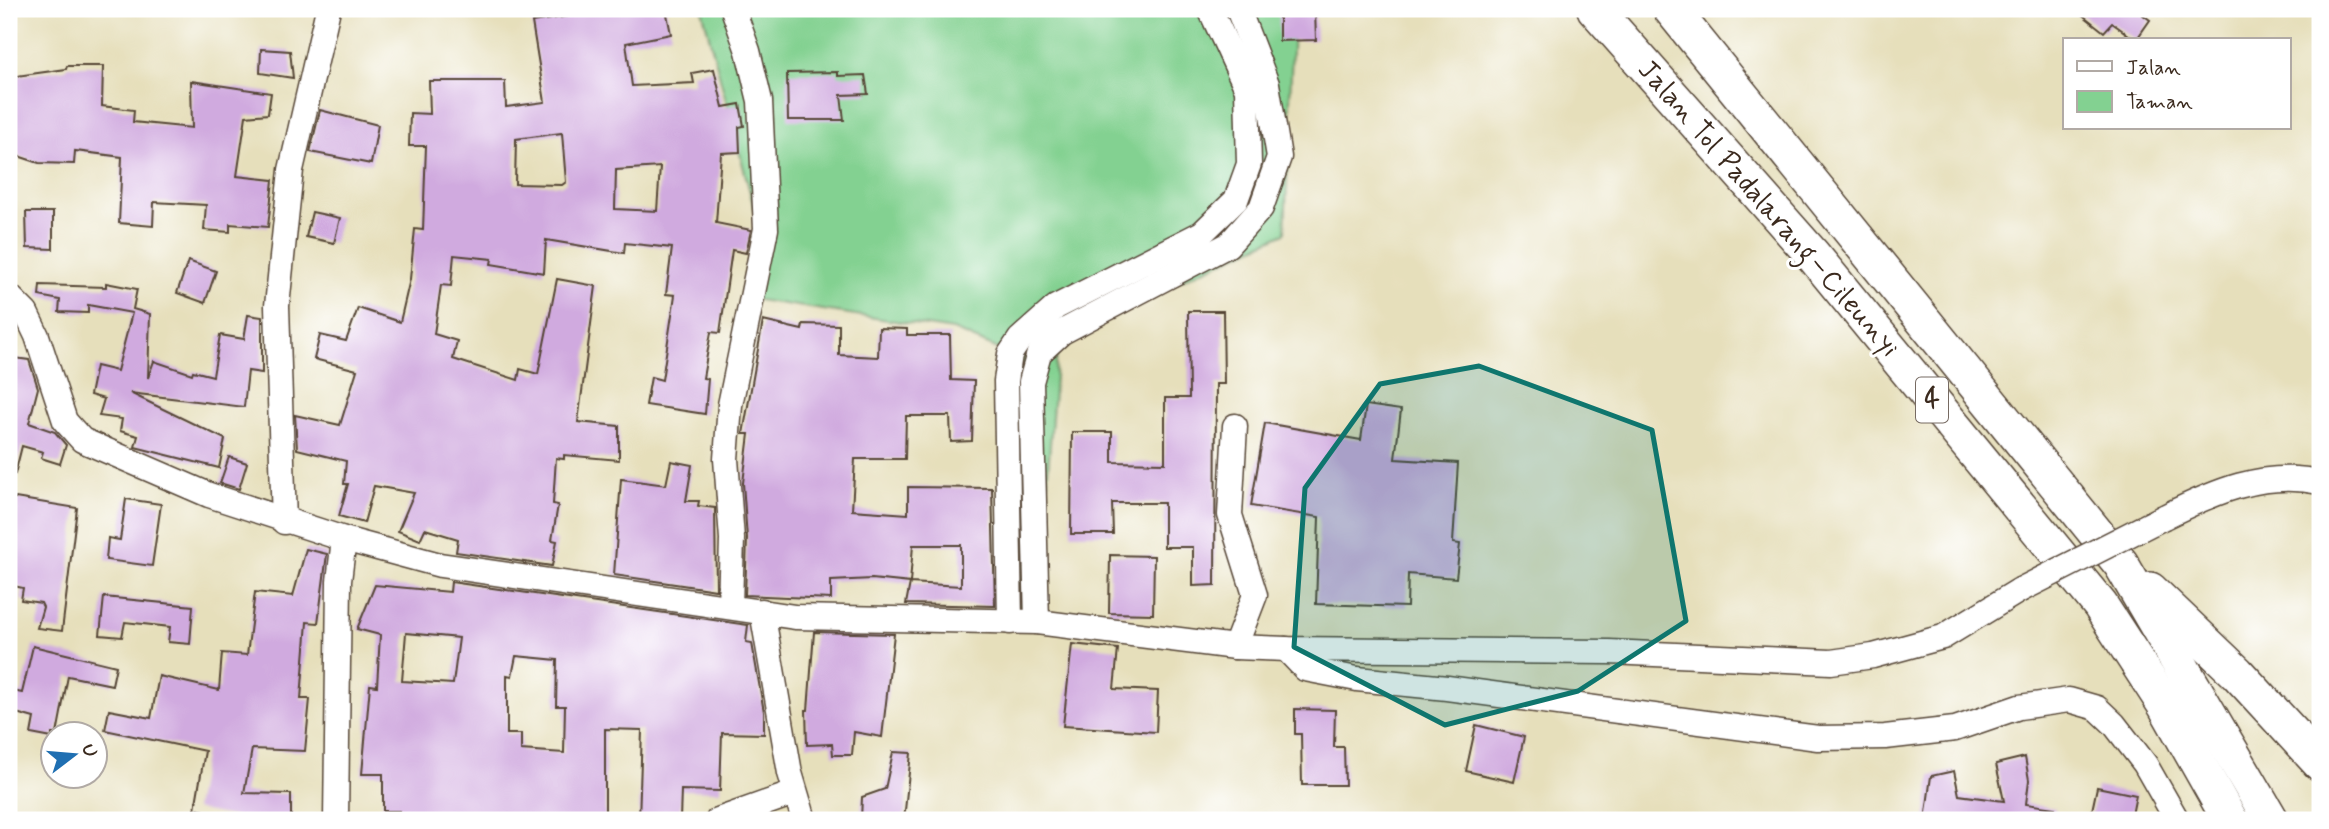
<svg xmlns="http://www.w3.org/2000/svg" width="2329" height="829" viewBox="0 0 2329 829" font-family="Mynerve,sans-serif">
	<rect width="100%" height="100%" fill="#fff"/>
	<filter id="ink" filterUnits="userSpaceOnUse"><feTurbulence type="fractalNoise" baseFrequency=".0143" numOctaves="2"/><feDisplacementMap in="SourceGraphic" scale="14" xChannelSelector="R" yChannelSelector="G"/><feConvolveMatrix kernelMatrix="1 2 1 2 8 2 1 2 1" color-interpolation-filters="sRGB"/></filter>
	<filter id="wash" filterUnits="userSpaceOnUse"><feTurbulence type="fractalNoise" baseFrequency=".00686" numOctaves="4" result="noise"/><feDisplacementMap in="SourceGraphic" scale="28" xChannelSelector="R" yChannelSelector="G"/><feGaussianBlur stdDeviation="1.57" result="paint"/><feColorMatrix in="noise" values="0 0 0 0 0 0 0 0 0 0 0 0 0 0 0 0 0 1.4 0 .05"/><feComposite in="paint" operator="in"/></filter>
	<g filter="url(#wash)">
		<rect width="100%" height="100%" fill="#e6dfbb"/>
		<path fill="#83d191" stroke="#5f7e58" stroke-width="2" d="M 702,9 L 1287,9 L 1293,23 L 1285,233 L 1058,336 L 1037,622 L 1010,622 L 1010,354 L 953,330 L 751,299 L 763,242 Z"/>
		<g id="blocks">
			<g fill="#d0aadf" fill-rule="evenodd">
				<path d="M 581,9 L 666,9 L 671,34 L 626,43 L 632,86 L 694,83 L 692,73 L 714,69 L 723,107 L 740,104 L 744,126 L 739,127 L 740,152 L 721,153 L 716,223 L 751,230 L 746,253 L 732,250 L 720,333 L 711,332 L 703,378 L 708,379 L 705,414 L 646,405 L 651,377 L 662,380 L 675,295 L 666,294 L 672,248 L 625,243 L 624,253 L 546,240 L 544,273 L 491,264 L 492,259 L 454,255 L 451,286 L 441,285 L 434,334 L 457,341 L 453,359 L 518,380 L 520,369 L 538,374 L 557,279 L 596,286 L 578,422 L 619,426 L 619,460 L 564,455 L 564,459 L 556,458 L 553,504 L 558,505 L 552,540 L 557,541 L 552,566 L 456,552 L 458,539 L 425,529 L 420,540 L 398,531 L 414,493 L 374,486 L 364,523 L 339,516 L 348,484 L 344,484 L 346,461 L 297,449 L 295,415 L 340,425 L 357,370 L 314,359 L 320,335 L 346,341 L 358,308 L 400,322 L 410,279 L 415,229 L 423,230 L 426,146 L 409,146 L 410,113 L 430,114 L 429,81 L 505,81 L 506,107 L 545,102 L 532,22 L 582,14 ZM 562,133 L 566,182 L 562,185 L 515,184 L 516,139 ZM 660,167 L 657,211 L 615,209 L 616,170 Z"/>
				<path d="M 2075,9 L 2135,9 L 2150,20 L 2136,40 L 2112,23 L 2104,32 Z"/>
				<path d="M 1279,10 L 1315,10 L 1316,40 L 1279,41 Z"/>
				<path d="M 261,49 L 290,51 L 293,78 L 260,73 Z"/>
				<path d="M 67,66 L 103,66 L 102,106 L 134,110 L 133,122 L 192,128 L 191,81 L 271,93 L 268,114 L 246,116 L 237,176 L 273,180 L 268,227 L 230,224 L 230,232 L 204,230 L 206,205 L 154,202 L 153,226 L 119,223 L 122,157 L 75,151 L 74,164 L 39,163 L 9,153 L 9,77 L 66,69 Z"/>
				<path d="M 838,72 L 838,76 L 865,75 L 868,94 L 841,95 L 844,120 L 788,120 L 787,73 Z"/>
				<path d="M 320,110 L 378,125 L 371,164 L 310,152 Z"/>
				<path d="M 26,212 L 53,212 L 53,249 L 27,248 Z"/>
				<path d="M 312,212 L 340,218 L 334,243 L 306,237 Z"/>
				<path d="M 188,261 L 216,271 L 205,303 L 177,293 Z"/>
				<path d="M 106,283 L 137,289 L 133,309 L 150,314 L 148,378 L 154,361 L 192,374 L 193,371 L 213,376 L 220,335 L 244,339 L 248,315 L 262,317 L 262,373 L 248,371 L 244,407 L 130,393 L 225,439 L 219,468 L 135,447 L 138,436 L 120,431 L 122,419 L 99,416 L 104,399 L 90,395 L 96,366 L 117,371 L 132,313 L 88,305 L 88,313 L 59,312 L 60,300 L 39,296 L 40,285 L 106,287 Z"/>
				<path d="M 1188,311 L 1223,311 L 1224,384 L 1216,384 L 1215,585 L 1193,586 L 1193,547 L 1164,547 L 1164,503 L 1112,503 L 1113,534 L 1071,534 L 1072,432 L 1112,432 L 1112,462 L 1165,463 L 1165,398 L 1189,398 Z"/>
				<path d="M 763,321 L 802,330 L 803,324 L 839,325 L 839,355 L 878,357 L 879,328 L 907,329 L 907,335 L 950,335 L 951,380 L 974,381 L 972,441 L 951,442 L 950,416 L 906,416 L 905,459 L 855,459 L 852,510 L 908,514 L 908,487 L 992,488 L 995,606 L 906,604 L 910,583 L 872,579 L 831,581 L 831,599 L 745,595 L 747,538 L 743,483 L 749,434 L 743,434 ZM 913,545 L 961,545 L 961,586 L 910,583 Z"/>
				<path d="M 14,358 L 29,360 L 38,388 L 29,423 L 55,432 L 66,445 L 60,464 L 41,458 L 43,452 L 22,446 L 15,474 L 9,473 L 9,404 Z"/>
				<path d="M 1366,405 L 1401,410 L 1395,459 L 1458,463 L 1453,543 L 1460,544 L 1456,578 L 1408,574 L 1407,607 L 1316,604 L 1319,517 L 1251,506 L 1265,423 L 1361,440 Z"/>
				<path d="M 229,457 L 247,463 L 239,489 L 220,483 Z"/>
				<path d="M 671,461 L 692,465 L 686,501 L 699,501 L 698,506 L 715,508 L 716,590 L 614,575 L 621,479 L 666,485 Z"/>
				<path d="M 9,497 L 77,508 L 62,631 L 37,628 L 43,607 L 41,603 L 21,600 L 23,588 L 9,585 Z"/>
				<path d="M 126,499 L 161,504 L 152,566 L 106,560 L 108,538 L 120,540 Z"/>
				<path d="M 306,549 L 327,554 L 318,623 L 307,622 L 301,699 L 310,699 L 305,751 L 252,749 L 244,793 L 291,794 L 291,820 L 252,820 L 195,809 L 205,751 L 105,730 L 109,710 L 151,718 L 159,676 L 219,690 L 222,653 L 247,655 L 255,592 L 293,596 Z"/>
				<path d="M 1110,555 L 1154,556 L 1153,614 L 1109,613 Z"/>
				<path d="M 451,582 L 748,625 L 746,642 L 752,643 L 764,712 L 764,734 L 722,733 L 720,791 L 681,790 L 680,820 L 639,820 L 642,730 L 605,729 L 605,820 L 399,820 L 399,811 L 383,811 L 383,774 L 362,774 L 370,685 L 377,686 L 380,635 L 357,629 L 375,585 L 450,592 ZM 406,633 L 459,638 L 453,684 L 402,681 ZM 516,656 L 557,660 L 556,706 L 565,706 L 564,753 L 521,750 L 521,734 L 507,734 L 507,675 L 512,676 Z"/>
				<path d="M 104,597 L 193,606 L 190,644 L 168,642 L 170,627 L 125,622 L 122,637 L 100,635 Z"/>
				<path d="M 814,632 L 894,634 L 882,737 L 854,732 L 852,755 L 833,755 L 832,744 L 807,745 L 806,710 L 808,710 Z"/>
				<path d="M 1072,644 L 1118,649 L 1114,689 L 1158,691 L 1156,732 L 1063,726 Z"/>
				<path d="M 33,646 L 116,666 L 112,685 L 68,676 L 57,734 L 52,734 L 52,738 L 31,734 L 34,718 L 9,711 L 9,690 L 22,693 Z"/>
				<path d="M 1295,709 L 1335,710 L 1334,747 L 1344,747 L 1345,785 L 1302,785 L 1301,734 L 1295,734 Z"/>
				<path d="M 1476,725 L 1524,737 L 1514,782 L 1466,771 Z"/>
				<path d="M 893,752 L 911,753 L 904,820 L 861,820 L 862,797 L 885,789 Z"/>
				<path d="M 2025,757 L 2029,780 L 2026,804 L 2055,808 L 2054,820 L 1925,820 L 1931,776 L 1954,771 L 1959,795 L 2004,801 L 1996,764 Z"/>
				<path d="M 2097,787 L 2136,795 L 2131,820 L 2090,820 Z"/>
			</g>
		</g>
	</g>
	<g filter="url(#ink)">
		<use href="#blocks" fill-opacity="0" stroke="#554536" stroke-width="2"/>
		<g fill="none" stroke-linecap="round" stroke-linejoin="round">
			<g stroke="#554536" stroke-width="27">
				<g id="minor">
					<path d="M 9,296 L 26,313 L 37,336 L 65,421 L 82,440 L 209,495 L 344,539"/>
					<path d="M 2164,517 C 2214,492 2263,470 2320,482"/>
					<path d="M 284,522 L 277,306 L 291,170 L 328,9"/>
					<path d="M 730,606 L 732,539 L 726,459 L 730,405 L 766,229 L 760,101 L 748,51 L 733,9"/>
					<path d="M 762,611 L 790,773 L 804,820"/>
					<path d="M 1010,622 L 1006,381 L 1010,354 L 1020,339 L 1056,307 L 1202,233 L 1236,200 L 1249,164 L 1247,89 L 1210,9"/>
					<path d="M 1037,622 L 1031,382 L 1039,353 L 1062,332 L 1228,245 L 1261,208 L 1279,157 L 1267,84 L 1238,9"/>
					<path d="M 1235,647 L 1255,595 L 1230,515 L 1235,426"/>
					<path d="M 1286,649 L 1305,669 L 1357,679 L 1447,688 L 1818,738 L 1885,737 L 1955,729 L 2019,707 L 2069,700 L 2097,708 L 2114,724 L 2145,764 L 2177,820"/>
					<path d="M 336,820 L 339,581 L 344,539 L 440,565 L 795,617 L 1037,622 L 1235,647 L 1286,649 L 1609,652 L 1831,662 L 1873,656 L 1943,637 L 2020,590"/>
					<path d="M 718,820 L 794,793"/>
				</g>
			</g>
			<g stroke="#554536" stroke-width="38">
				<g id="highway">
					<path d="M 1595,9 L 1812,254 L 2100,605 L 2165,705 L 2230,820"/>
					<path d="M 1671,9 L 2121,564 L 2271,820"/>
					<path d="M 2150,590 L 2237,673 L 2320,763"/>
				</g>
			</g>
			<use href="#minor" stroke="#fff" stroke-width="24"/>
			<use href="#highway" stroke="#fff" stroke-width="35"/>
			<g stroke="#554536" stroke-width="27" stroke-linecap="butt">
				<path id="minor-bridge" d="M 2020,590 L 2164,517"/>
			</g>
			<use href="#minor-bridge" stroke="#fff" stroke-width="24"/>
		</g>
	</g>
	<path fill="#0f766e" fill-opacity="0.2" stroke="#0f766e" stroke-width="5" stroke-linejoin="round" d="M 1479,366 L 1652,430 L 1686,621 L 1578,691 L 1445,725 L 1294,647 L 1305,488 L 1380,384 Z"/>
	<g text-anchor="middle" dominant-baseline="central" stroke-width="6" stroke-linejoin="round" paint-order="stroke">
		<rect fill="#fff" stroke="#766a62" stroke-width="2" x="1916" y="377.5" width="32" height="45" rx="5"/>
		<g font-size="26" font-weight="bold" fill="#3b2a1e">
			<text x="1932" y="400">4</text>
		</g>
		<g font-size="28" fill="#3b2a1e" stroke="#fff">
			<text transform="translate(1768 209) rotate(49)">Jalan Tol Padalarang–Cileunyi</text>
		</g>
	</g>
	<rect width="2329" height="829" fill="none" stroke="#fff" stroke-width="35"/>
	<rect x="2063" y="38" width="228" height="91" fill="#ffffff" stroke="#b1aaa5" stroke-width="2"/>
	<rect x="2077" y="61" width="35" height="10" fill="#ffffff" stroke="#b1aaa5" stroke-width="2"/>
	<text x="2126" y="74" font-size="21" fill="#3b2a1e">Jalan</text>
	<rect x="2077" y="91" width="35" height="21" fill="#83d191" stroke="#b1aaa5" stroke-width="2"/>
	<text x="2126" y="108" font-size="21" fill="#3b2a1e">Taman</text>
	<g transform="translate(74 755) rotate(74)"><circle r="33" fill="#ffffff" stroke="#b1aaa5" stroke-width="2"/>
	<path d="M0-5L12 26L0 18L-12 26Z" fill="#1f6fb2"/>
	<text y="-10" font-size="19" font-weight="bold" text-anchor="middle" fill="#3b2a1e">U</text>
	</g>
</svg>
